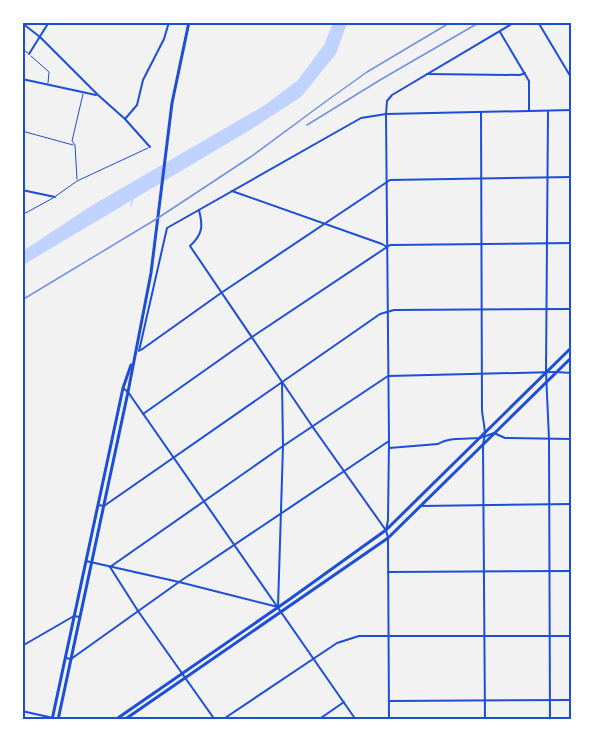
<svg xmlns="http://www.w3.org/2000/svg" width="594" height="742" viewBox="0 0 594 742" font-family="Signika,sans-serif">
	<rect width="100%" height="100%" fill="#f2f2f2"/>
	<path fill="#bfd3fe" d="M 333,23 L 347,23 L 336,54 L 301,97 L 250,130 L 23,265 L 23,251 L 91,206 L 265,105 L 298,80 L 324,45 Z"/>
	<g fill="none" stroke-linecap="round" stroke-linejoin="round">
		<path stroke="#bfd3fe" stroke-width="1.5" d="M 131,206 L 133,198"/>
		<g stroke="#1d4ed8" stroke-width="1">
			<path d="M 22,49 L 28,53"/>
			<path d="M 31,56 L 49,72 L 48,83"/>
			<path d="M 22,131 L 73,145"/>
			<path d="M 77,179 L 75,145 L 72,141 L 83,94"/>
			<path d="M 56,196 L 77,181 L 148,148"/>
			<path d="M 22,215 L 53,198"/>
		</g>
		<g stroke="#1d4ed8" stroke-width="2">
			<path d="M 538,22 L 572,79"/>
			<path d="M 22,23 L 40,37 L 98,95 L 125,119 L 150,147"/>
			<path d="M 500,32 L 529,81 L 529,111"/>
			<path d="M 29,54 L 49,22"/>
			<path d="M 427,74 L 520,75 L 525,73"/>
			<path d="M 22,79 L 96,95"/>
			<path d="M 548,111 L 546,372 L 549,439 L 550,720"/>
			<path d="M 481,112 L 482,410 C 483,424 487,430 483,444 L 485,720"/>
			<path d="M 125,119 L 137,105 L 143,80 L 164,39 L 169,22"/>
			<path d="M 22,190 L 55,197"/>
			<path d="M 232,191 L 382,244 L 387,247"/>
			<path d="M 199,210 C 203,226 203,234 190,246 L 312,426 L 385,529"/>
			<path d="M 141,350 L 221,293 L 390,180 L 572,177"/>
			<path d="M 139,351 L 167,228 L 361,118 L 386,114 L 572,110"/>
			<path d="M 123,388 L 128,392 L 356,720"/>
			<path d="M 143,414 L 252,337 L 390,245 L 572,243"/>
			<path d="M 389,448 L 438,444 C 450,437 466,439 479,438 C 484,437 489,435 494,433 L 505,438 L 572,439"/>
			<path d="M 98,505 L 104,506 L 380,314 L 394,310 L 572,309"/>
			<path d="M 420,506 L 572,504"/>
			<path d="M 86,561 L 179,582 L 278,607"/>
			<path d="M 110,567 L 283,446 L 388,376 L 555,372"/>
			<path d="M 110,567 L 138,611 L 215,720"/>
			<path d="M 388,572 L 572,571"/>
			<path d="M 278,607 L 283,446 L 282,382"/>
			<path d="M 22,646 L 74,616 L 80,617"/>
			<path d="M 66,658 L 71,659 L 179,582 L 389,441"/>
			<path d="M 389,701 L 572,700"/>
			<path d="M 22,711 L 62,720"/>
			<path d="M 222,720 L 337,643 L 359,636 L 572,636"/>
			<path d="M 318,720 L 344,702"/>
			<path d="M 389,720 L 388,538 L 386,530 L 388,520 L 389,441 L 386,114 L 387,101 L 392,95 L 515,22"/>
		</g>
		<path stroke="#1d4ed8" stroke-width="2" d="M 556,372 L 572,373"/>
		<g stroke="#1d4ed8" stroke-width="3">
			<path d="M 52,720 L 123,388 L 131,365"/>
			<path d="M 58,720 L 128,392 L 151,273 L 172,103 L 189,22"/>
			<path d="M 115,720 L 290,599 L 386,530 L 572,347"/>
			<path d="M 124,720 L 388,538 L 572,357"/>
		</g>
		<g stroke="#7290e2" stroke-width="1.5">
			<path d="M 307,125 L 380,80 L 480,22"/>
			<path d="M 22,300 L 158,218 L 252,156 L 325,102 L 367,72 L 451,22"/>
		</g>
	</g>
	<rect width="594" height="742" fill="none" stroke="#ffffff" stroke-width="48"/>
	<rect x="24" y="24" width="546" height="694" fill="none" stroke="#1d4ed8" stroke-width="2"/>
</svg>
